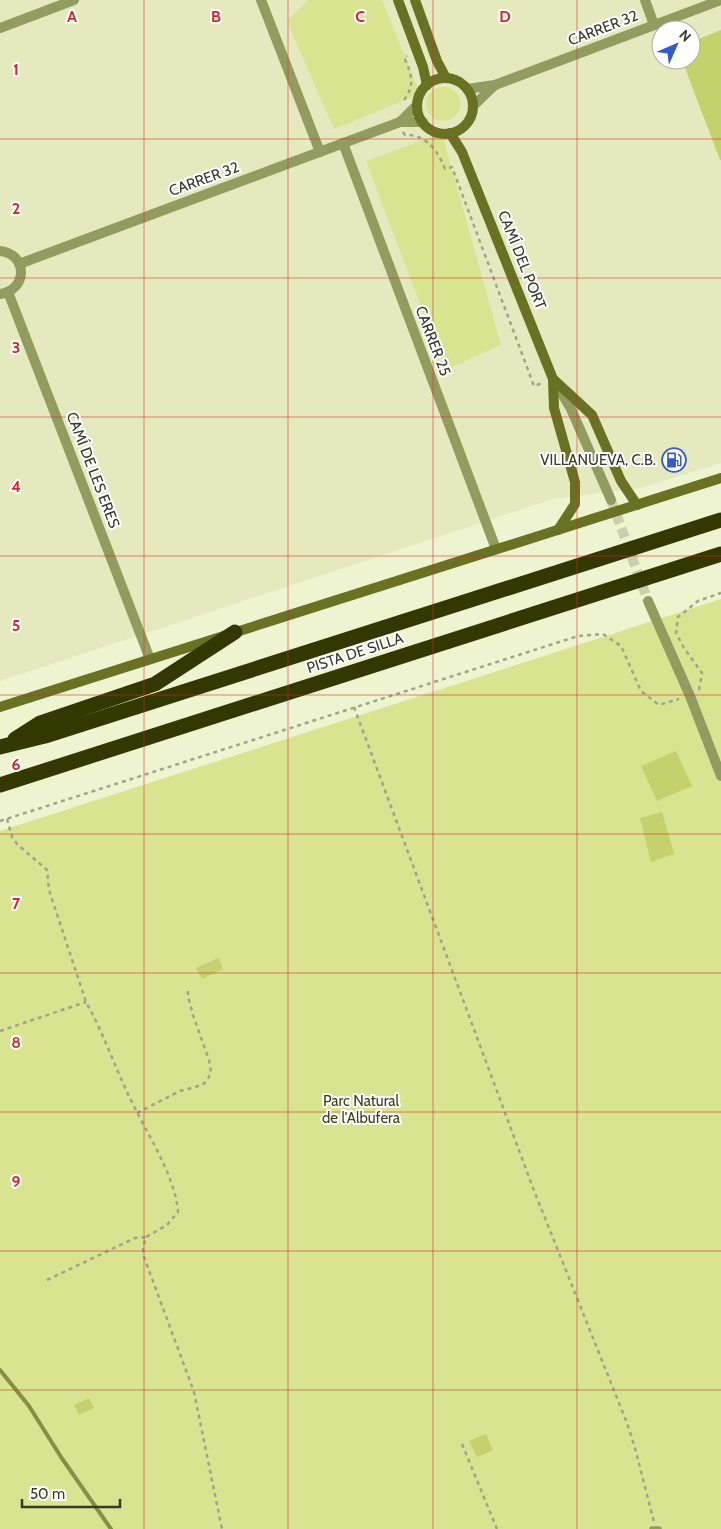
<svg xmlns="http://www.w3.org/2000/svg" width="721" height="1529" viewBox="0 0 721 1529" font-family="Cabin,sans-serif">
	<rect width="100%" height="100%" fill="#eef4cf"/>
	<path fill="#e4eabe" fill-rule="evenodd" d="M 0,0 L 721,0 L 721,463 L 641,488 L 553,499 L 0,681 ZM 661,30 L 691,30 L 691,60 L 661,60 Z"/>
	<g fill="#d8e48f">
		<path d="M 308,0 L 382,0 L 420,94 L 334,129 L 287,21 Z"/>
		<circle cx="443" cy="104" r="17"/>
		<path d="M 442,133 L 501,345 L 445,370 L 366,161 Z"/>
		<path d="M 721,599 L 721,1529 L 0,1529 L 0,831 Z"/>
	</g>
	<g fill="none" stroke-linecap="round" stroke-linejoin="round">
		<path stroke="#868f45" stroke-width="4" d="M 0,1370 L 29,1406 L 61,1457 L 111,1529"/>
	</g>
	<g fill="#c4d16d">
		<path d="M 721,30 L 721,160 L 720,160 L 682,60 L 691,60 L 691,42 Z"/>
		<path d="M 676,751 L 692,786 L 657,801 L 641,766 Z"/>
		<path d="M 662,812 L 674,854 L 651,862 L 640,818 Z"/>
		<path d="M 219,958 L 223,969 L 202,979 L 196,968 Z"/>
		<path d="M 89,1398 L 94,1408 L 79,1415 L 74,1405 Z"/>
		<path d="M 486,1434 L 493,1450 L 477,1457 L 469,1441 Z"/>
	</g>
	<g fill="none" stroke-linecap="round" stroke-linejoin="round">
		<path stroke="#cacfae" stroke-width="10" stroke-dasharray="10 5" stroke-linecap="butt" d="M 611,500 L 648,601"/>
		<g stroke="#a0a589" stroke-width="2.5" stroke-dasharray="4 4" stroke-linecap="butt">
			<path d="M 404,100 C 416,84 411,73 404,57 L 407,56"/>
			<path d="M 403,132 L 405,135 C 426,134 438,151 445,169 L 452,167 L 534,386 L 542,383"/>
			<path d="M 699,690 L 702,673 L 684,648 L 676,633 L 678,617 L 698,601 L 721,593"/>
			<path d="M 354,707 L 533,1188 L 627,1423 L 635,1448 L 654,1522"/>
			<path d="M 7,819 L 12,837 L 17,844 L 47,870 L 49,890 L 86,1002 C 103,1032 114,1065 129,1096 C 145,1131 175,1174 178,1212 L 167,1225 L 146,1237 L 143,1247 L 144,1257 L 194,1392 L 222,1529"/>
			<path d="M 0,821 L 578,636 L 603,634 L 621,646 L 641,691 L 659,705 L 679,699"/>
			<path d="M 0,1031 L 86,1002"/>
			<path d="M 137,1113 L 180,1091 L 202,1085 L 207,1081 L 211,1072 L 209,1060 L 193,1015 L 188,996 L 188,990"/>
			<path d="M 47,1280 L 135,1238 L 146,1237"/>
			<path d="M 462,1444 L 497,1529"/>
		</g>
		<path stroke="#939c5f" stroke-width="5.5" d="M 652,1529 L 659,1529"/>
		<g stroke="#939c5f" stroke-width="10">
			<path d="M 261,0 L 320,152"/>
			<path d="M 645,0 L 654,25"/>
			<path d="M 0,28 L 74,0"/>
			<path d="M 467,89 L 495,85 L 721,0"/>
			<path d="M 473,106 L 495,85"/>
			<path d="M 400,122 L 417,105"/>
			<path d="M 343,143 L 496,549"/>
			<path d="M 0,251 C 28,254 28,290 0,294"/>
			<path d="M 19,264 L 400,122 L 423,122"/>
			<path d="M 8,292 L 150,659"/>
			<path d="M 555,382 L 571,409 L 611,500"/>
			<path d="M 648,601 L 690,696 L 721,776"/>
		</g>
		<g stroke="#697123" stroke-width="10">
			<path d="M 398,0 L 423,67 L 427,85"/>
			<path d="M 415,0 L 437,61 L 446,78"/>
			<circle cx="445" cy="106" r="28"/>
			<path d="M 450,133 L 462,152 L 553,379 L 554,408 L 575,482 L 575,504 L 558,530"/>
			<path d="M 553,379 L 592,415 L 621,481 L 637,505"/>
			<path d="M 0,707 L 721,478"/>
		</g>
		<g stroke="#333800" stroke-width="15">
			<path d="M 15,739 L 40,723 L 155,684 L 235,632"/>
			<path d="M 0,747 L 45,736 L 721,520"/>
			<path d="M 0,785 L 721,554"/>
		</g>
	</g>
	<path fill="none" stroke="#d62828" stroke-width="1" stroke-opacity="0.55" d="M 144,0 L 144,1529M 288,0 L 288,1529M 433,0 L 433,1529M 577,0 L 577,1529M 0,139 L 721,139M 0,278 L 721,278M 0,417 L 721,417M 0,556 L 721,556M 0,695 L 721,695M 0,834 L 721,834M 0,973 L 721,973M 0,1112 L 721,1112M 0,1251 L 721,1251M 0,1390 L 721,1390"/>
	<defs>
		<g id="fuel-ring" transform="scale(1.25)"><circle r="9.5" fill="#fff" stroke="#325bcb" stroke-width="1.5"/><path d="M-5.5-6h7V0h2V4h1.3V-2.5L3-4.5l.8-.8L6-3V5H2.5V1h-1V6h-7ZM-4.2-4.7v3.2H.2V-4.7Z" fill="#325bcb"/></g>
	</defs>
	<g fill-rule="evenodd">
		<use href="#fuel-ring" x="674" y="460"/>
	</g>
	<g text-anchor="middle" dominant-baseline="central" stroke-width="4" stroke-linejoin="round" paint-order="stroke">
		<g font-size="15" fill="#383a2b" stroke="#fff">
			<text transform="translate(603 28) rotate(-21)">CARRER 32</text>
			<text transform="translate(204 179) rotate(-20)">CARRER 32</text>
			<text transform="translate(522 260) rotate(68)">CAMÍ DEL PORT</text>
			<text transform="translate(433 341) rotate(69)">CARRER 25</text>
			<text transform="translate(93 470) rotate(69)">CAMÍ DE LES ERES</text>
			<text transform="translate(355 653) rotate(-18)">PISTA DE SILLA</text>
		</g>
		<g font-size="15" fill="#383a2b" stroke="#fff" text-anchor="end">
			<text x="656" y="460">VILLANUEVA, C.B.</text>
		</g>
		<g font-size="15" fill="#3b4016" stroke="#fff">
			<text x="361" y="1101">Parc Natural<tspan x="361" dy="17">de l'Albufera</tspan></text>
		</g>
	</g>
	<g font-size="16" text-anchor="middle" font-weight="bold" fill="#d62828" stroke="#fff" stroke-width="4" stroke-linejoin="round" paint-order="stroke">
		<text x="72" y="22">A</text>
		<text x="216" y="22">B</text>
		<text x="360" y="22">C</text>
		<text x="505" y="22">D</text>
		<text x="16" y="75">1</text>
		<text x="16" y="214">2</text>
		<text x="16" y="353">3</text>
		<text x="16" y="492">4</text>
		<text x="16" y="631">5</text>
		<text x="16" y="770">6</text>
		<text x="16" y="909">7</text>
		<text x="16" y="1048">8</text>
		<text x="16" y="1187">9</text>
	</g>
	<g transform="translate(676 45) rotate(45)"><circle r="24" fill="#ffffff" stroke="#afb0aa"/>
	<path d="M0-4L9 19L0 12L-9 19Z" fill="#325bcb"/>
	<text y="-8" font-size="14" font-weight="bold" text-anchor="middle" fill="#383a2b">N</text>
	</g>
	<path d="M22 1499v8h98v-8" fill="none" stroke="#383a2b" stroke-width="2.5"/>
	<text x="30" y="1499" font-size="15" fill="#383a2b" stroke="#ffffff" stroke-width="4" paint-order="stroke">50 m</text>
</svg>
